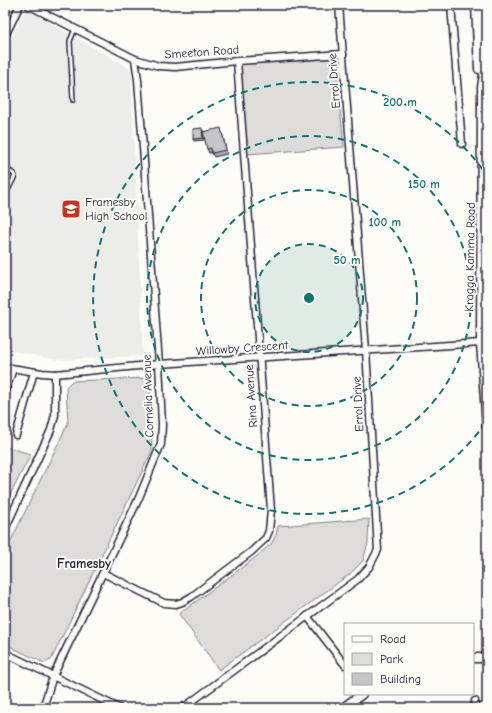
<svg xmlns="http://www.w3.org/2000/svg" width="492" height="713" viewBox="0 0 492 713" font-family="'Comic Neue',sans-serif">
	<rect width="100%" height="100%" fill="#fdfcf7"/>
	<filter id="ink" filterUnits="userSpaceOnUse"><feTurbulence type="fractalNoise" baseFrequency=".025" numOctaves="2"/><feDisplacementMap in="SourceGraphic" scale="8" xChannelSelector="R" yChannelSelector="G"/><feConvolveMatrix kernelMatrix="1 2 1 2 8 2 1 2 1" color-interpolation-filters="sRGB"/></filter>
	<g filter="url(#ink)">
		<path fill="#ecece9" d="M 26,9 L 131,69 L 143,356 L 57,360 L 5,349 L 5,51 Z"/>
		<g fill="#dddcdb" stroke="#807f8b">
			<path d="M 335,56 L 344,147 L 247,154 L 241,64 Z"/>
			<path d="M 145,378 L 150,384 L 152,451 L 51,660 L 44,663 L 5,644 L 5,553 L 68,423 L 66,387 L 72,381 Z"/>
			<path d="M 5,447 L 31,454 L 5,505 Z"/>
			<path d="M 369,519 L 368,543 L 363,561 L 350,574 L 219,670 L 179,614 L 256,557 L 271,544 L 276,535 L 278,526 Z"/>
		</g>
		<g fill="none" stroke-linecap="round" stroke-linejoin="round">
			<g stroke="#22223b" stroke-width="6">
				<g id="lane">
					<path d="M 73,100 L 70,41 L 75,29"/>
					<path d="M 5,169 L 13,173 L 15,176 L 9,188 L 5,190"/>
				</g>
			</g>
			<g stroke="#22223b" stroke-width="9">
				<g id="street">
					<path d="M 28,5 L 135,59 L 159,66 L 175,67 L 237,61 L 343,54"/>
					<path d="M 451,5 L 462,144"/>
					<path d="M 5,36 L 20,5"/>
					<path d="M 5,367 L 42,373 L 55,374 L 159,364 L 481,343"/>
					<path d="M 5,392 L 13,369"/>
					<path d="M 16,435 L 34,372"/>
					<path d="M 5,529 L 51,430 L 55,415 L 55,374"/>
					<path d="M 103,573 L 164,603 L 176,604 L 182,602 L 191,597 L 251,552 L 266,538 L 269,531 L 271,510 L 237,61"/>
					<path d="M 307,616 L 345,665"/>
					<path d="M 5,653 L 119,708"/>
					<path d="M 43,708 L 53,676 L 138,500 L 161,444 L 162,424 L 159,364 L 138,80 L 135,59"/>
					<path d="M 183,708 L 358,579 L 369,567 L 378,550 L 366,350 L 339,5"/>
					<path d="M 475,708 L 475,701"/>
				</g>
			</g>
			<g stroke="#22223b" stroke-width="11">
				<g id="secondary">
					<path d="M 476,5 L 479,69"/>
					<path d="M 483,5 L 485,68 L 482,87 L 481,343 L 487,427"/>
					<path d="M 473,658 L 487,658"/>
					<path d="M 343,708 L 362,694"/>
				</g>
			</g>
			<use href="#lane" stroke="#fdfcf7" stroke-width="3"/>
			<use href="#street" stroke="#fdfcf7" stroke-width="6"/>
			<use href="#secondary" stroke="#fdfcf7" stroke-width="8"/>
		</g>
		<g fill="#aaaaac" stroke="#22223b">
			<path d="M 203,130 L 204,140 L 194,141 L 193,139 Z"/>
			<path d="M 222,132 L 227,154 L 214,157 L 212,153 L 209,153 L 207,149 Z"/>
		</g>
		<g fill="#c6c6c8" stroke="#22223b">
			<path d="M 202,128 L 203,138 L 193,139 L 193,129 Z"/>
			<path d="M 221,128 L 226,150 L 212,153 L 211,148 L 207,149 L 203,132 Z"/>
		</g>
	</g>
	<circle cx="309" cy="298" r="54" fill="#0f766e" fill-opacity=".12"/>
	<g fill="none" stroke="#0f766e" stroke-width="2" stroke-dasharray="7 5">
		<circle cx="309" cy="298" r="54"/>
		<circle cx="309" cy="298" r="108"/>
		<circle cx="309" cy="298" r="162"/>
		<path d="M486 422A216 216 0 1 1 486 174"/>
	</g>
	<defs>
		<g id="school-square" transform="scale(1)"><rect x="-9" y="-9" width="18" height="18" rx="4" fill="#c8321e" stroke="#fdfcf7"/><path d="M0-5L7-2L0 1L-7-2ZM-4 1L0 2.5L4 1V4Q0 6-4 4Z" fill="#fff"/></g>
	</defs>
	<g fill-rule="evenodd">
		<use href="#school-square" x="71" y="209"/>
	</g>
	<g text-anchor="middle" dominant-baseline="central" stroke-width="4" stroke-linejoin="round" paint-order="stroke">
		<g font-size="12" fill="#22223b" stroke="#fdfcf7">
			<text transform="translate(202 52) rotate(-4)">Smeeton Road</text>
			<text transform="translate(334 81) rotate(-94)">Errol Drive</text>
			<text transform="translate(470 257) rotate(-89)">Kragga Kamma Road</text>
			<text transform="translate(242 348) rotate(-4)">Willowby Crescent</text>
			<text transform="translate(148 396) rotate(-92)">Cornelia Avenue</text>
			<text transform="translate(251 396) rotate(-94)">Rina Avenue</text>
			<text transform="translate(358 404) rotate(-93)">Errol Drive</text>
		</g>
		<g font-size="12" fill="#22223b" stroke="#fdfcf7" text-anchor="start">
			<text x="85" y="202">Framesby<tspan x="85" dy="14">High School</tspan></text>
		</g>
		<g font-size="13" font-weight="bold" fill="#22223b" stroke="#fdfcf7">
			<text x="84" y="563">Framesby</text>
		</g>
	</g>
	<circle cx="309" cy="298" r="6" fill="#0f766e" stroke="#fdfcf7" stroke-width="2"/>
	<g font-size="12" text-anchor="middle" font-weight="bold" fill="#0f766e" stroke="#fdfcf7" stroke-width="4" stroke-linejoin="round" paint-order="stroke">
		<text x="400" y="106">200 m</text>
		<text x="424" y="188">150 m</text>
		<text x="385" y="226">100 m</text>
		<text x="347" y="264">50 m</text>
	</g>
	<rect width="492" height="713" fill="none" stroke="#fdfcf7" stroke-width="20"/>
	<rect x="10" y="10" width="472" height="693" fill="none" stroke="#22223b" stroke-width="1.5" filter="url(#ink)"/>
	<rect x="344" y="623" width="130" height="72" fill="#fdfcf7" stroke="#a5a5ac"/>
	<rect x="352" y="636" width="20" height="6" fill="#fdfcf7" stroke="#a5a5ac"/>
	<text x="380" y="643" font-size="12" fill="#22223b">Road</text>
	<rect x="352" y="653" width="20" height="12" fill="#dddcdb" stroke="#a5a5ac"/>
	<text x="380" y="663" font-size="12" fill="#22223b">Park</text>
	<rect x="352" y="673" width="20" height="12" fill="#c6c6c8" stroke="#a5a5ac"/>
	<text x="380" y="683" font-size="12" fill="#22223b">Building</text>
</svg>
